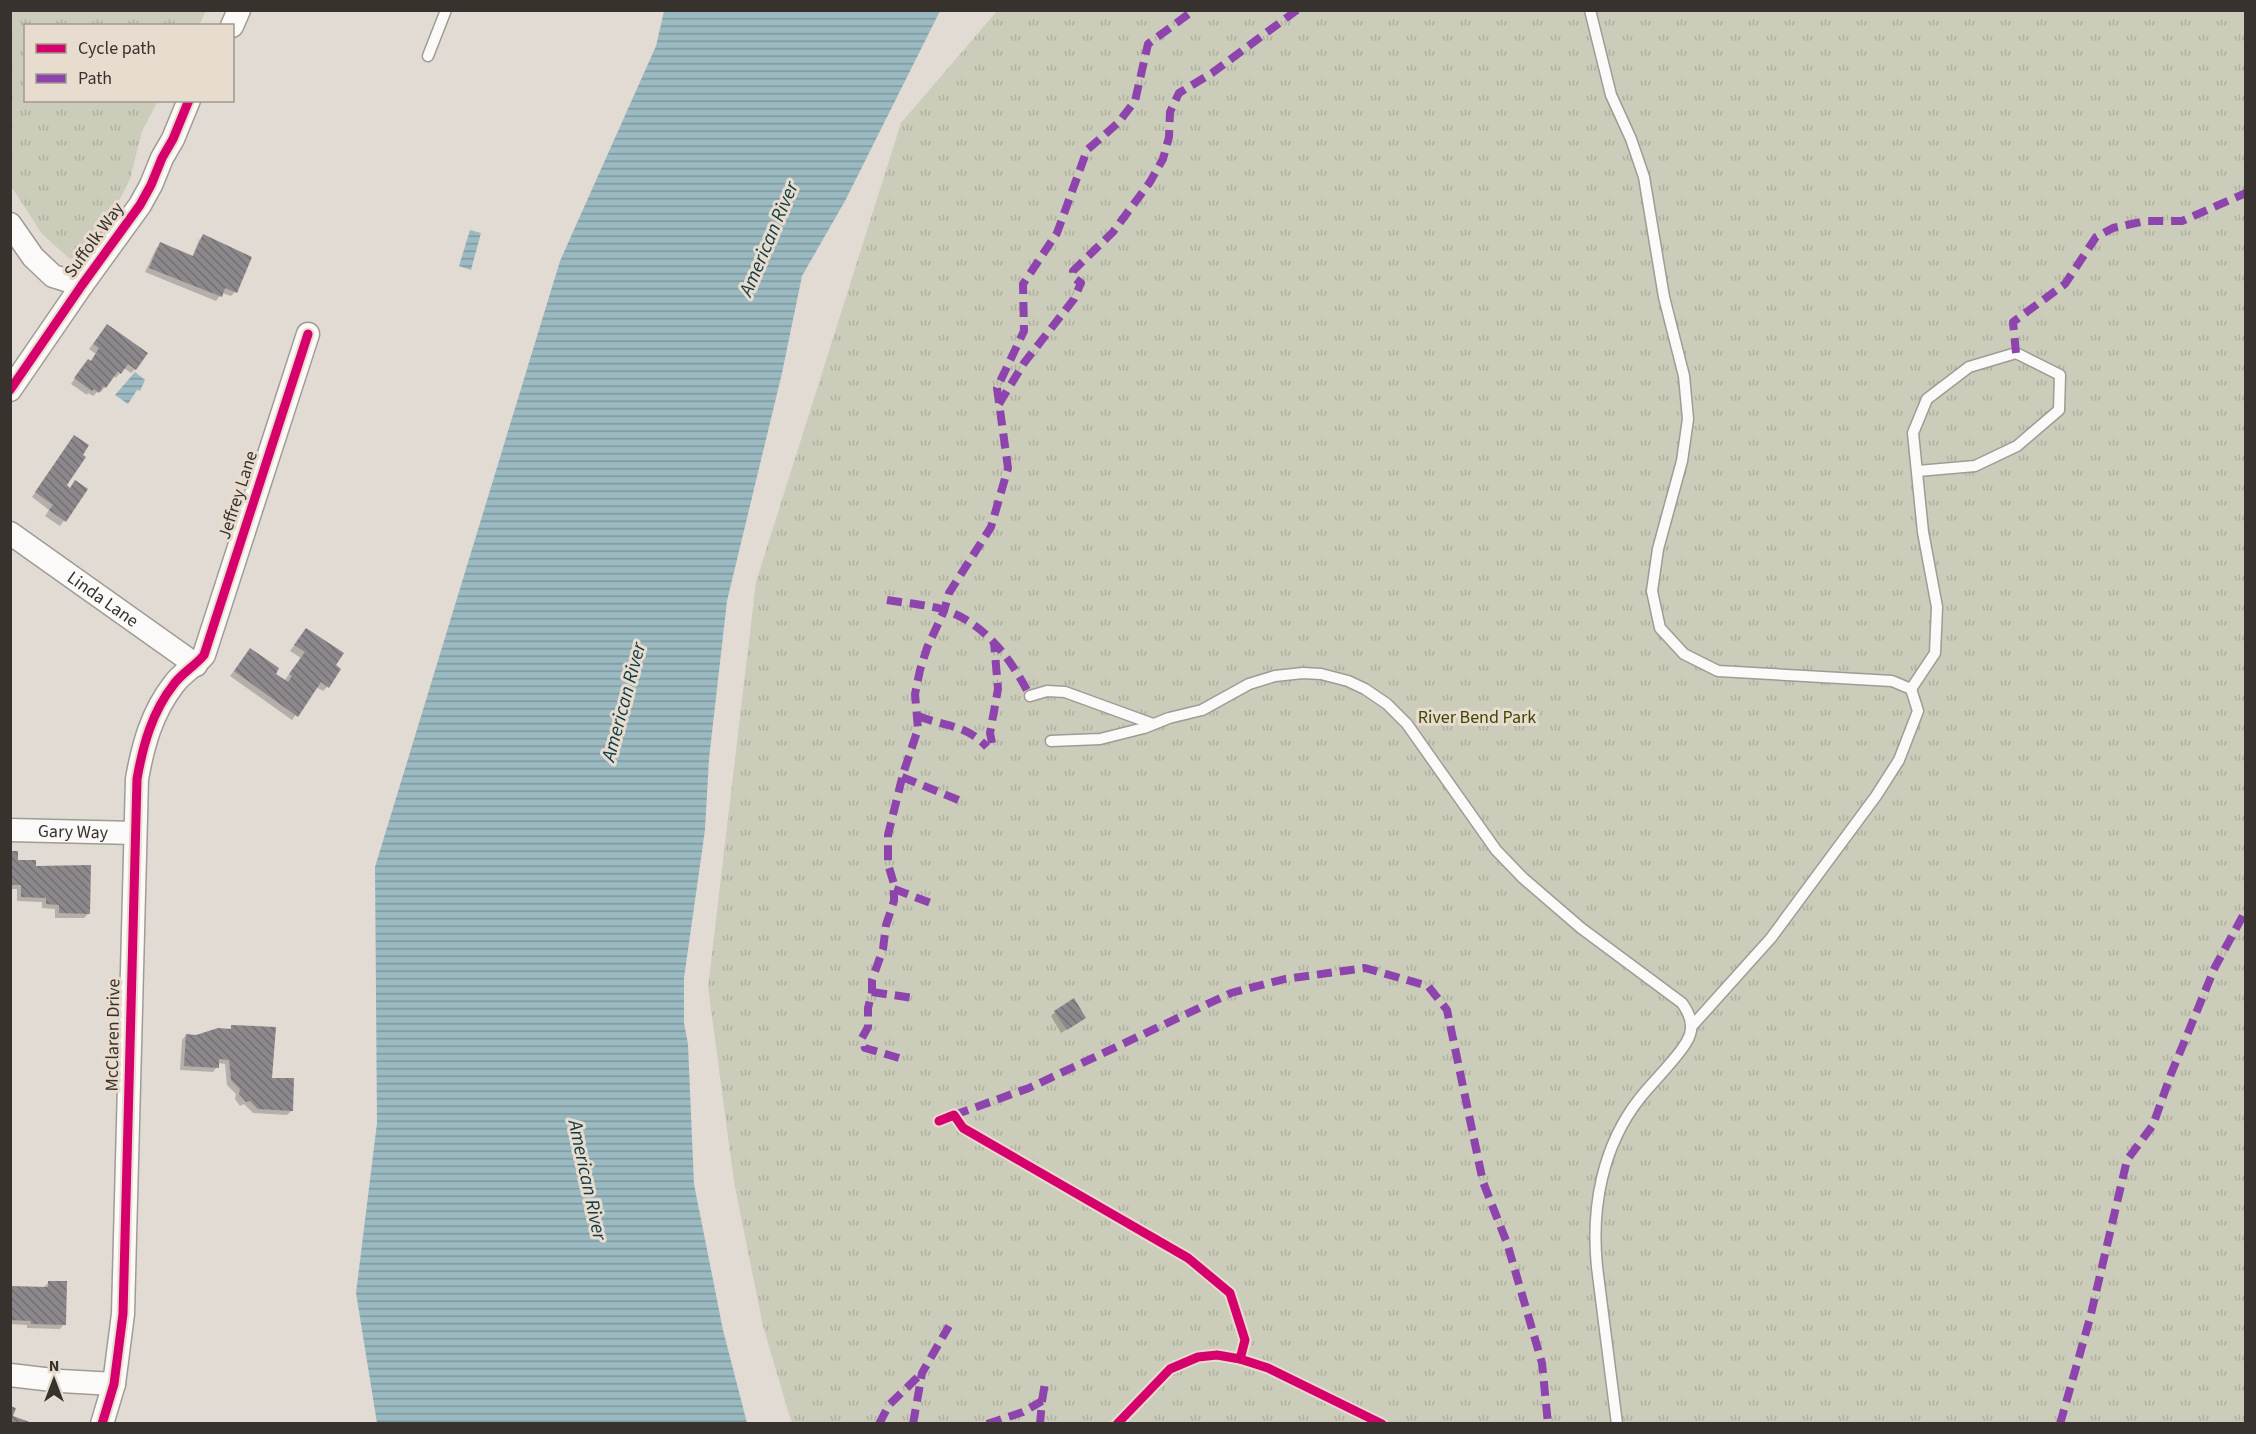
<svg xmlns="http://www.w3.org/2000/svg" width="2256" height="1434" viewBox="0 0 2256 1434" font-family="'Source Sans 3',sans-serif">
	<defs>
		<pattern id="park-tufts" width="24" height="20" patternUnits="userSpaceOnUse" patternTransform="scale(1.5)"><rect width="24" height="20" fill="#ccccba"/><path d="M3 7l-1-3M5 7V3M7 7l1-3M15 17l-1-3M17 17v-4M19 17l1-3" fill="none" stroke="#b0b0a0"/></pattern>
		<pattern id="water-rules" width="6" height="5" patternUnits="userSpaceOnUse" patternTransform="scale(1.5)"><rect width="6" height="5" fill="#9bb9c1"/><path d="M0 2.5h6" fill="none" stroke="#7f979d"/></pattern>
		<pattern id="building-back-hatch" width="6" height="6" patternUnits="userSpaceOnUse" patternTransform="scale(1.5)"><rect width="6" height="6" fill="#8c888c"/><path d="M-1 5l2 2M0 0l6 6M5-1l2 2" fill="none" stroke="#737073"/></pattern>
	</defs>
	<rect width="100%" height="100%" fill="#e2dbd4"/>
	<g fill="url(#park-tufts)">
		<path d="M 11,11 L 206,11 L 199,25 L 26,26 L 26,100 L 158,101 L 142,131 L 130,179 L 93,253 L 70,259 L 42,234 L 11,186 Z"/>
		<path d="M 997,11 L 2245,11 L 2245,1423 L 792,1424 L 763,1326 L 734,1182 L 708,987 L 756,582 L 901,123 Z"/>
	</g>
	<g fill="url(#water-rules)">
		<path d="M 664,11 L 940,11 L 845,201 L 802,276 L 782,373 L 727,601 L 709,759 L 705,830 L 684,978 L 684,1023 L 688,1044 L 694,1184 L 723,1330 L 747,1423 L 377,1423 L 356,1293 L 377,1123 L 375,867 L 560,261 L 656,46 Z"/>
		<path d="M 470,230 L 481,233 L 471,270 L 459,266 Z"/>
		<path d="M 135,372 L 145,380 L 140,391 L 137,390 L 128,404 L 115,395 Z"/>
	</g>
	<g fill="#0003">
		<path d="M 204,235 L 235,292 L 231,296 L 222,293 L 216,301 L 145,272 L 156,249 L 161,244 L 192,257 L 199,240 Z"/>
		<path d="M 107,326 L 135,369 L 131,373 L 124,368 L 116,378 L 113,376 L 101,392 L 98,391 L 93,396 L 88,393 L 87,395 L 71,384 L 83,366 L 90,362 L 96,354 L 89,349 Z"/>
		<path d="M 74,437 L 65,486 L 69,489 L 75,482 L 86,490 L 60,526 L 45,516 L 49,510 L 32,497 Z"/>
		<path d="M 306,629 L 334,666 L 327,687 L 323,691 L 316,687 L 292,720 L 230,676 L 250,650 L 284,681 L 301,658 L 290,651 Z"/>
		<path d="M 10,852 L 16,861 L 34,868 L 89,913 L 84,918 L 55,918 L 55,909 L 42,908 L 42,902 L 17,901 L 17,889 L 10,889 Z"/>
		<path d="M 1055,1012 L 1084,1018 L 1061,1033 L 1051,1016 Z"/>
		<path d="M 232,1027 L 292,1110 L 287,1115 L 253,1113 L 244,1104 L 240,1106 L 235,1099 L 236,1094 L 227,1085 L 225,1064 L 218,1063 L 217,1067 L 213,1072 L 180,1070 L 182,1040 L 186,1035 L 196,1036 L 229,1030 Z"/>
		<path d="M 48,1283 L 64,1324 L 60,1329 L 27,1328 L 27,1325 L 10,1324 L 10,1288 L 44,1287 Z"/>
	</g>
	<g fill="url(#building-back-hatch)">
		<path d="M 203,234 L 252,257 L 237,293 L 225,288 L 222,297 L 149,268 L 160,242 L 193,256 Z"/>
		<path d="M 107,324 L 148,353 L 136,370 L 128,364 L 121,374 L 118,371 L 106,388 L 103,386 L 99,393 L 94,389 L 92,391 L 74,378 L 88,359 L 91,361 L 99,348 L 93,344 Z"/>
		<path d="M 74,435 L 89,445 L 83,455 L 86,457 L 67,485 L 70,488 L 75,480 L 88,489 L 66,522 L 49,510 L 53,505 L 35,492 Z"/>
		<path d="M 306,628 L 344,653 L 336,665 L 341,669 L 329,688 L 321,682 L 298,717 L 234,671 L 250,648 L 279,668 L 276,674 L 288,682 L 292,676 L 289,674 L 305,652 L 294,645 Z"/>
		<path d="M 10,851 L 18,851 L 18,860 L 36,860 L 36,866 L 91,865 L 90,914 L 59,913 L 59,905 L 46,904 L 46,898 L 21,897 L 21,885 L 10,885 Z"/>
		<path d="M 1074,998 L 1086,1018 L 1067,1030 L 1054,1011 Z"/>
		<path d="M 231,1025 L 276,1027 L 272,1078 L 294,1078 L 293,1111 L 258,1109 L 250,1101 L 246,1102 L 239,1094 L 240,1089 L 231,1080 L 229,1060 L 219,1059 L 219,1068 L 184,1066 L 186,1034 L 196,1035 L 218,1028 L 231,1029 Z"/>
		<path d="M 48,1281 L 67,1281 L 66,1325 L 31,1324 L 31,1321 L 10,1320 L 10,1286 L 48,1287 Z"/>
		<path d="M 10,1406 L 16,1408 L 13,1416 L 35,1424 L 10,1424 Z"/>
	</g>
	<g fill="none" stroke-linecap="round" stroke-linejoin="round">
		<g stroke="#9f9b95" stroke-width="13">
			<g id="lane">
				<path d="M 1590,10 L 1611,95 L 1631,139 L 1644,177 L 1664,297 L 1684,376 L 1688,419 L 1682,461 L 1658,549 L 1652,591 L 1660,628 L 1684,654 L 1718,671 L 1892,681 L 1911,689 L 1918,711 L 1899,760 L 1876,796 L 1771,938 L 1692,1026"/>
				<path d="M 428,56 L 446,10"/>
				<path d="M 1911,689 L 1935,653 L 1937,607 L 1923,532 L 1913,433 L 1927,399 L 1969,367 L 2016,353 L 2060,375 L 2059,410 L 2017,446 L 1975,466 L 1918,471"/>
				<path d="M 1030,696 L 1047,691 L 1065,692 L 1153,724"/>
				<path d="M 1051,741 L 1100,739 L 1144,728 L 1169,718 L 1202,710 L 1249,684 L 1275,676 L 1303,673 L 1321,674 L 1348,681 L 1365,689 L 1387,704 L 1407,724 L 1496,850 L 1523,878 L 1581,928 L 1682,1003 C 1690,1014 1695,1028 1687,1041 C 1678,1058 1653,1081 1640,1098 C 1602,1146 1591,1208 1597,1267 L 1617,1424"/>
			</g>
		</g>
		<g stroke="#9f9b95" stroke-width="25">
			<g id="street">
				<path d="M 232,26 L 239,10"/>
				<path d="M 10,224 L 33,257 L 53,276 L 82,285"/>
				<path d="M 10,390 L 82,285 L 140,205 L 151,185 L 162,158 L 173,139 L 189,100"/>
				<path id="s1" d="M 10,533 L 196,665"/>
				<path id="s2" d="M 10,830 L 135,833"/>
				<path d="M 10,1375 L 61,1381 L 114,1384"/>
				<path d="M 102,1424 L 114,1384 L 123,1314 L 137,779 C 143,745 152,712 174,684 C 182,673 195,666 204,655 L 308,334"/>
			</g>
		</g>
		<use href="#lane" stroke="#fbfaf9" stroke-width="10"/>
		<use href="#street" stroke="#fbfaf9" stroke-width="22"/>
		<g stroke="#8e44ad" stroke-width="8" stroke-dasharray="15 8" stroke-linecap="butt">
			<path d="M 2016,353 L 2013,322 L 2065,284 L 2096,237 L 2113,228 L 2145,221 L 2182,221 L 2246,193"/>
			<path d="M 999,404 L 1024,363 L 1074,299 L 1081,283 L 1073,277 L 1073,271 L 1113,232 L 1150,182 L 1163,159 L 1169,137 L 1170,112 L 1179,93 L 1212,73 L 1297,10"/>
			<path d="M 887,600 C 904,603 921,604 938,608 C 983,620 1010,657 1030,696"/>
			<path d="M 918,716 C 945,727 966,724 987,747"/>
			<path d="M 992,743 L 990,733 L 998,689 L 994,642"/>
			<path d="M 902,777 L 961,801"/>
			<path d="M 894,889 L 936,905"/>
			<path d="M 872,992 L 913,998"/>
			<path d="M 899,1058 L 865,1048 L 862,1038 L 868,1027 L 868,1008 L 872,992 L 872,980 L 883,949 L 886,925 L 894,901 L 894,884 L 888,864 L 888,835 L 903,774 L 918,729 L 915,694 L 920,670 L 927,648 L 944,611 L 949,593 L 991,527 L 1008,468 L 997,388 L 1024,331 L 1023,284 L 1057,233 L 1087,150 L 1118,123 L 1135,101 L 1148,44 L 1194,10"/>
			<path d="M 954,1115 L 1029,1088 L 1231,993 L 1285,979 L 1365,968 L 1428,986 L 1447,1010 L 1483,1182 L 1507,1243 L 1542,1363 L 1548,1424"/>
			<path d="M 1042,1401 L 1045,1383"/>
			<path d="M 879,1424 L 889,1405 L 922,1373"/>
			<path d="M 913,1424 L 922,1373 L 949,1326"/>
			<path d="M 987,1424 L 1023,1412 L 1042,1401 L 1040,1424"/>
			<path d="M 2060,1424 L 2090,1318 L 2127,1160 L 2153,1125 L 2171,1074 L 2215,967 L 2246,910"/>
		</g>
		<g stroke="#e8dcce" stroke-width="13">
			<g id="cycleway">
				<path d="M 10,390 L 82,285 L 140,205 L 151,185 L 162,158 L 173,139 L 189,100"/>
				<path d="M 939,1121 L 954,1115 L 963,1128 L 1188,1258 L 1230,1293 L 1245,1340 L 1240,1359"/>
				<path d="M 102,1424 L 114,1384 L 123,1314 L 137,779 C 143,745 152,712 174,684 C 182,673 195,666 204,655 L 308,334"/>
				<path d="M 1117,1424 L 1170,1369 L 1198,1357 L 1217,1355 L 1240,1359 L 1268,1368 L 1382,1424"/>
			</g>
		</g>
		<use href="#cycleway" stroke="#d6006c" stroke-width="9"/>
	</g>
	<g text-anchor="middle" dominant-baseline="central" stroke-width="6" stroke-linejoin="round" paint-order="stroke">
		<g font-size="18" fill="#37322d" stroke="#e8dcce">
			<text transform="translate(94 240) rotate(-54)">Suffolk Way</text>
			<text transform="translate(238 495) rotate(-72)">Jeffrey Lane</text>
			<text stroke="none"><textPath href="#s1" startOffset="114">Linda Lane</textPath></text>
			<text stroke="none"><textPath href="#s2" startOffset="63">Gary Way</textPath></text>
			<text transform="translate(113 1035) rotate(-89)">McClaren Drive</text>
		</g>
		<g font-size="18" fill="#414704" stroke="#e8dcce">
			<text x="1477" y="717">River Bend Park</text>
		</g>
		<g font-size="20" font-style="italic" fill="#0e3a45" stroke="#e8dcce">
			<text transform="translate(769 239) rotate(-67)">American River</text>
			<text transform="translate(624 702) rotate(-75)">American River</text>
			<text transform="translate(587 1180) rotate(78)">American River</text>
		</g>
	</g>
	<rect width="2256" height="1434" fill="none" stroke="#37322d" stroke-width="24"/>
	<rect x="24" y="24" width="210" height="78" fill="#e8dcce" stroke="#a1988e" stroke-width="1.5"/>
	<rect x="36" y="44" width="30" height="9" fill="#d6006c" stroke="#a1988e" stroke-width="1.5"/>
	<text x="78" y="54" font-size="18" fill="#37322d">Cycle path</text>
	<rect x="36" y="74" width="30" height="9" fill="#8e44ad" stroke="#a1988e" stroke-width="1.5"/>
	<text x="78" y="84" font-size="18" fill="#37322d">Path</text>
	<g transform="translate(54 1380)" stroke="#e8dcce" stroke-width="4.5" paint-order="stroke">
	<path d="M0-4.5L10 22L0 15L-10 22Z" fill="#37322d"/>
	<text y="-9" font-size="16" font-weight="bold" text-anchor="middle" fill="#37322d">N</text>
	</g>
</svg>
